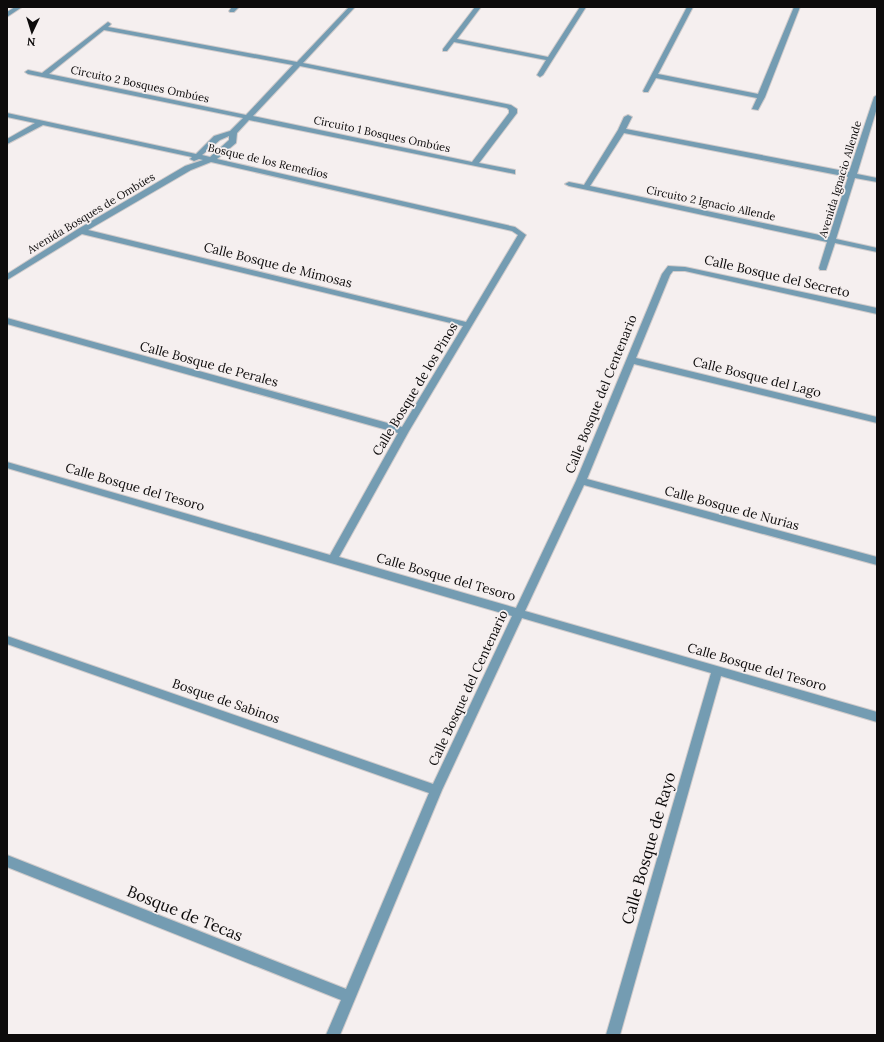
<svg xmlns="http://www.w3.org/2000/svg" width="884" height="1042" viewBox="0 0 884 1042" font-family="Lora,serif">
	<rect width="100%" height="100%" fill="#f5efef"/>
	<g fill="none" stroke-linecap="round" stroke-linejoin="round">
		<g stroke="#d0cbcb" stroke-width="2">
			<g id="minor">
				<path d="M 15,7 L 22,7 L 7,17 L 7,12 Z"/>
				<path d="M 232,7 L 239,7 L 234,12 L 230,12 L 229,11 Z"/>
				<path d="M 349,7 L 355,7 L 303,63 L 511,105 L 517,109 L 517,113 L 479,163 L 515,170 L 515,174 L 249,120 L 237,133 L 236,143 L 217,159 L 515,227 L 526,235 L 409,431 L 339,557 L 516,608 L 576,481 L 662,274 L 668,266 L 685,267 L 877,308 L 877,314 L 685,271 L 673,271 L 670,275 L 636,358 L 877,417 L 877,423 L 634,364 L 587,479 L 877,557 L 877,565 L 584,485 L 525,611 L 877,712 L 877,722 L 721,676 L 620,1035 L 606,1035 L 711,673 L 522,618 L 442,790 L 340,1035 L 326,1035 L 341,1000 L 7,867 L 7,855 L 346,989 L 429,793 L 7,644 L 7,636 L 433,784 L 512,616 L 7,468 L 7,462 L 330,555 L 398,433 L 7,324 L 7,318 L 402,427 L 463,326 L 82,234 L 7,280 L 7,274 L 78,229 L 185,166 L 203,160 L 199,159 L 194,161 L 190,159 L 192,157 L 43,125 L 7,144 L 7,139 L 35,123 L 7,117 L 7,113 L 196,154 L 214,136 L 230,131 L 243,118 L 28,74 L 25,72 L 28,70 L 42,73 L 108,22 L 111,24 L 108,27 L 297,62 ZM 104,30 L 293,65 L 246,115 L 49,74 ZM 300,66 L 507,108 L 509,110 L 509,113 L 472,162 L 253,116 ZM 229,136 L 229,140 L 210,157 L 202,155 L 220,140 ZM 211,162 L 512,231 L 518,235 L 466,322 L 88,230 L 191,170 Z"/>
				<path d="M 475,7 L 481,7 L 457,39 L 548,57 L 580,7 L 586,7 L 543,75 L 540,77 L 537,75 L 546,60 L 454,42 L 447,51 L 443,51 L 443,49 Z"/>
				<path d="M 687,7 L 693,7 L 658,74 L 758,94 L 794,7 L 800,7 L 765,97 L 758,110 L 752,109 L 757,98 L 656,78 L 648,92 L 644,92 L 643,91 Z"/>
				<path d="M 877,95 L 877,108 L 857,174 L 877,178 L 877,182 L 855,178 L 836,239 L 877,248 L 877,252 L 835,243 L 826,270 L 820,270 L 819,268 L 827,242 L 569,186 L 565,184 L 569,182 L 584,185 L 618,130 L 624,117 L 628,115 L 632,117 L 626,129 L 849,172 L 874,97 ZM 624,133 L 848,177 L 829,237 L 590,186 Z"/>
			</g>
		</g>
		<use href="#minor" fill="#749cb2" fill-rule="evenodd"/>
	</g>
	<g text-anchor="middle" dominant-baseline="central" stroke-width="3.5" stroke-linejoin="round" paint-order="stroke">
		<g font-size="11" fill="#0d0b0b" stroke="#f5efef">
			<text transform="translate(140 84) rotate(12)">Circuito 2 Bosques Ombúes</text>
			<text transform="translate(382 134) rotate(12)">Circuito 1 Bosques Ombúes</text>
			<text transform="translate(268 161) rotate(13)">Bosque de los Remedios</text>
			<text transform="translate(840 179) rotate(-73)">Avenida Ignacio Allende</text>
			<text transform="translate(711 203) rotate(12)">Circuito 2 Ignacio Allende</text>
			<text transform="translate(91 213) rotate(-31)">Avenida Bosques de Ombúes</text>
		</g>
		<g font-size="13" fill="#0d0b0b" stroke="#f5efef">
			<text transform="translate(278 265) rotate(14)">Calle Bosque de Mimosas</text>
			<text transform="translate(777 276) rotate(13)">Calle Bosque del Secreto</text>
			<text transform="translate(209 364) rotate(15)">Calle Bosque de Perales</text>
			<text transform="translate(757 377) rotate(14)">Calle Bosque del Lago</text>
			<text transform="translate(415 389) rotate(-59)">Calle Bosque de los Pinos</text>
			<text transform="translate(601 394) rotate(-68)">Calle Bosque del Centenario</text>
			<text transform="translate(135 487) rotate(16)">Calle Bosque del Tesoro</text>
			<text transform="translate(732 508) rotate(15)">Calle Bosque de Nurias</text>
			<text transform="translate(446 577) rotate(16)">Calle Bosque del Tesoro</text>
			<text transform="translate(757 667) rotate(16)">Calle Bosque del Tesoro</text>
			<text transform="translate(468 688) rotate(-65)">Calle Bosque del Centenario</text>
			<text transform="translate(226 701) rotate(19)">Bosque de Sabinos</text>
		</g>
		<g font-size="16" fill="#0d0b0b" stroke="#f5efef">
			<text transform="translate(648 848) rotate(-74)">Calle Bosque de Rayo</text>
			<text transform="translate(185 913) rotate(22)">Bosque de Tecas</text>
		</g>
	</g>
	<rect width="884" height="1042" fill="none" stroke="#0d0b0b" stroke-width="16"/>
	<g transform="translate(32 32) rotate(184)" stroke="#f5efef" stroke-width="3" paint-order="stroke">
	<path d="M0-3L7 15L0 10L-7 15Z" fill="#0d0b0b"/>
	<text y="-6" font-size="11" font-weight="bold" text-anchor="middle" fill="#0d0b0b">N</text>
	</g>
</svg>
